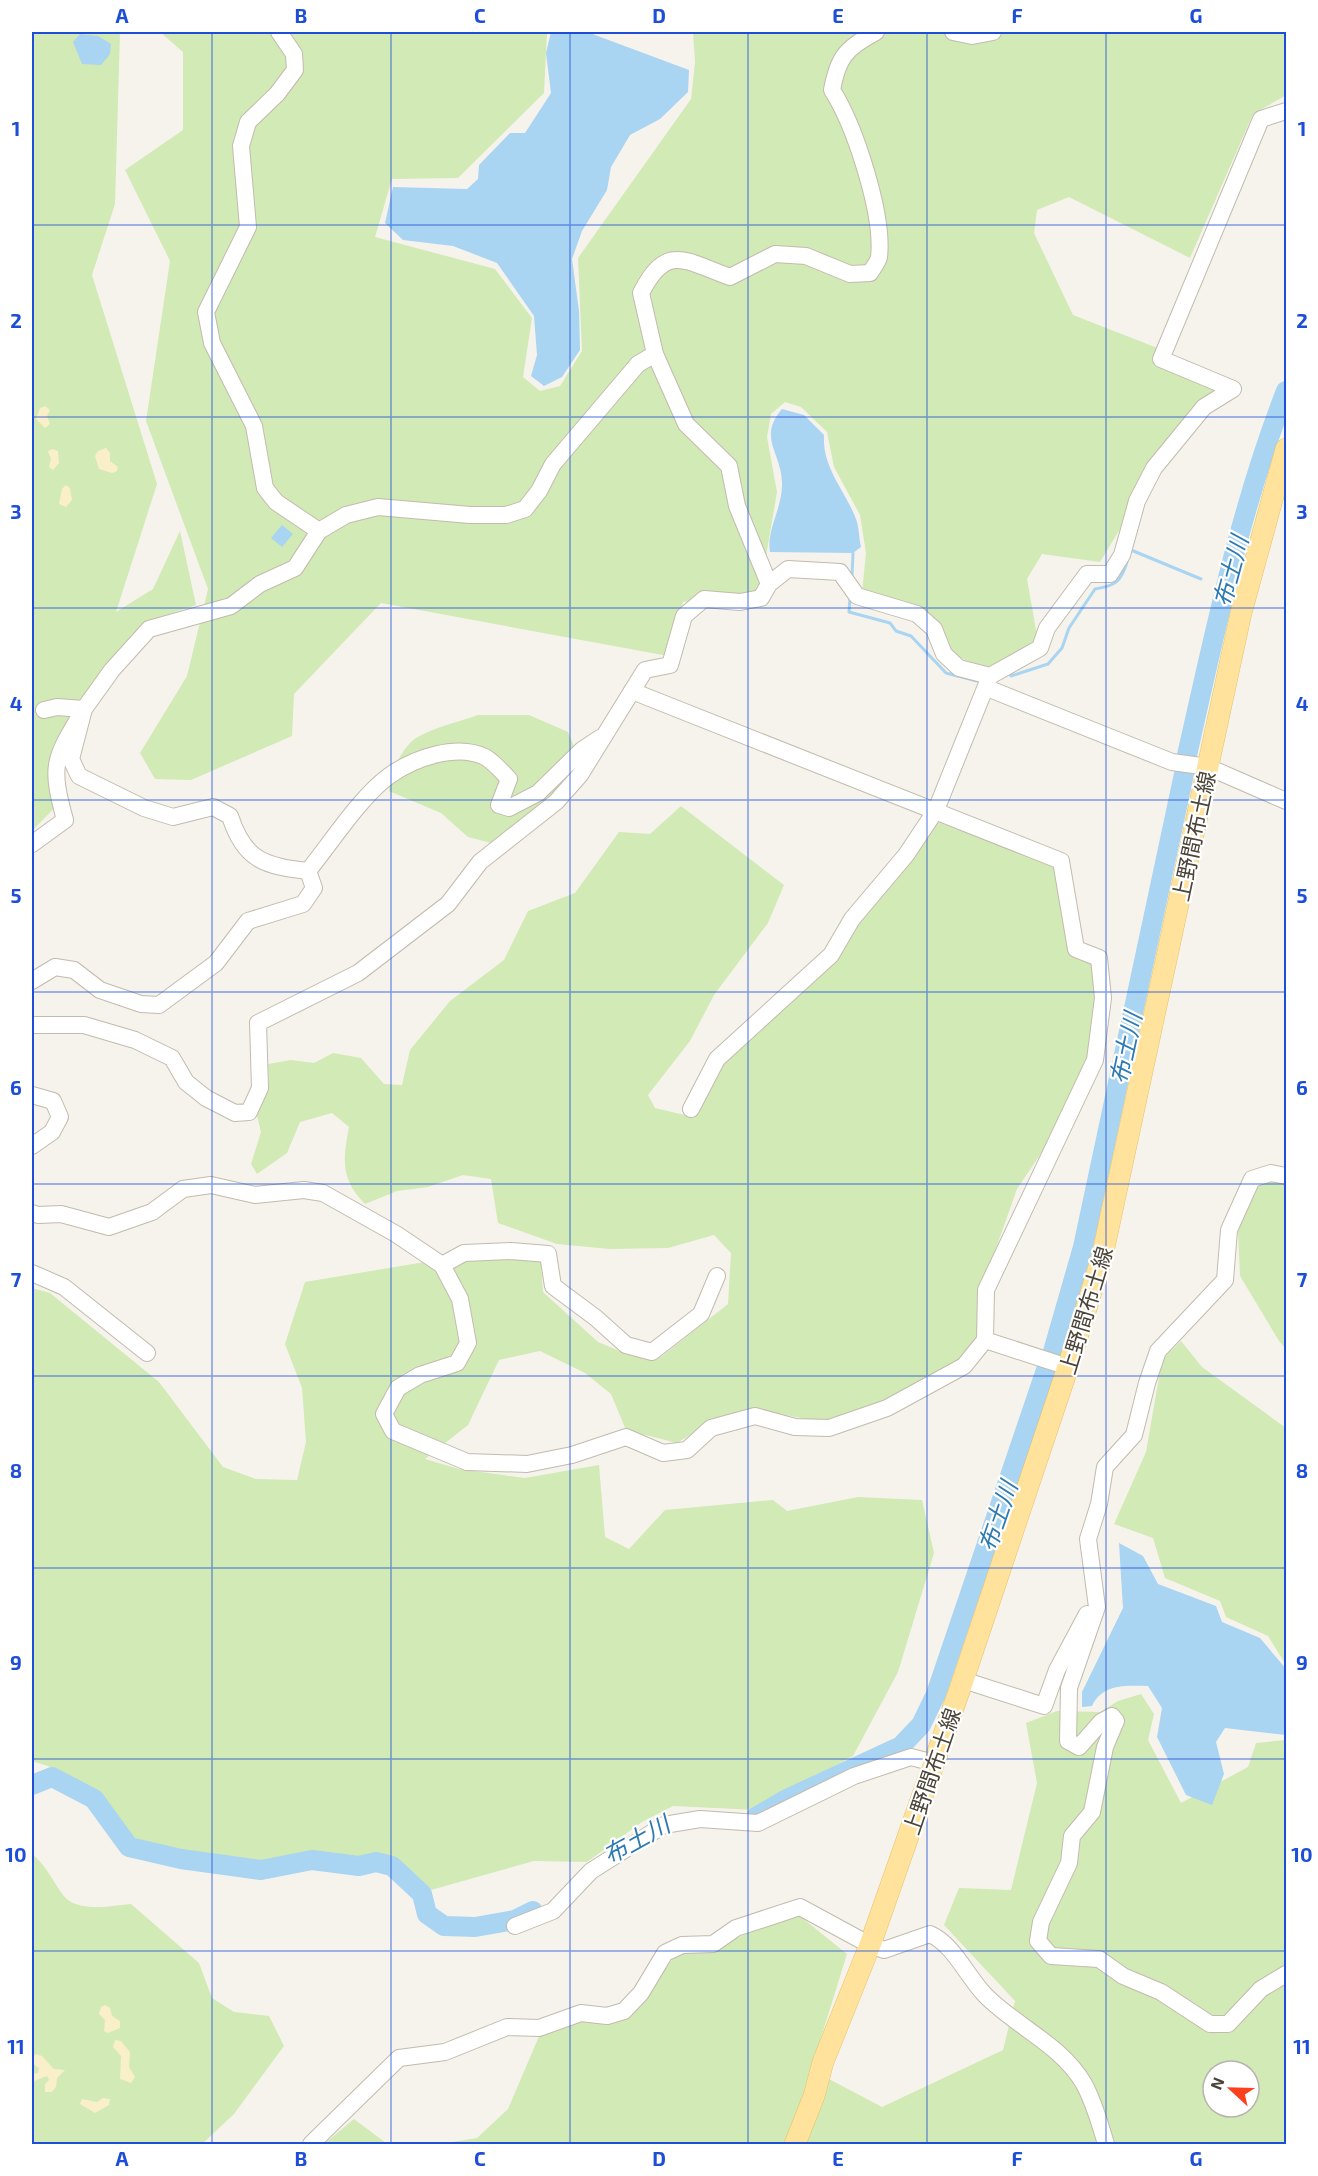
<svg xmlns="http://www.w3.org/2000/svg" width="1318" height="2176" viewBox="0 0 1318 2176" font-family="'Exo 2','Noto Sans JP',sans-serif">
	<rect width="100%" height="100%" fill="#f6f3ec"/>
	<g fill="#d2eab5" fill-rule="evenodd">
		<path d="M 32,32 L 120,32 L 115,204 L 92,275 L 157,484 L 116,612 L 153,589 L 180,531 L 196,605 L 145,622 L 91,689 L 59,741 L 59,803 L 32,831 Z"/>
		<path d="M 160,32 L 547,32 L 544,93 L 458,178 L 392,179 L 375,237 L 495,269 L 532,318 L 523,377 L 540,391 L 560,386 L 582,351 L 578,258 L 691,99 L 695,62 L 693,32 L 1286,32 L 1286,92 L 1283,97 L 1253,114 L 1190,258 L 1069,197 L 1037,210 L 1034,233 L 1073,315 L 1160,349 L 1222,388 L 1128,516 L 1100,562 L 1042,554 L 1027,579 L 1038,641 L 994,667 C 949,660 948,649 927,612 L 862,593 L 866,553 L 860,515 L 834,467 L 827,432 L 801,407 L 785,402 L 771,414 L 767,437 L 777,492 L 760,592 L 683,602 L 668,656 L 381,603 L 294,694 L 292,736 L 191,780 L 155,779 L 140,753 L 187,676 L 208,589 L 146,421 L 170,261 L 125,170 L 183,130 L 183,52 Z"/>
		<path d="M 478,715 L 529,715 L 568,732 L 580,761 L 547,814 L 510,848 L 468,837 L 441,813 L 389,791 C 389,775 402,747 416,738 C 434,727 459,722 478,715 Z"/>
		<path d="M 681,806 L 784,885 L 768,923 L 714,995 L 690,1041 L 648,1095 L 655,1108 L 693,1117 L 722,1063 L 828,969 L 848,933 L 937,822 L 1054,866 L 1068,951 L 1094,965 L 1098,996 L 1090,1061 L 1058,1128 L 1017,1189 L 980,1293 L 980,1338 L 952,1367 L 892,1399 L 829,1424 L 753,1408 L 716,1419 L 677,1443 L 626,1430 L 611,1394 L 585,1373 L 540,1351 L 499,1360 L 468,1425 L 425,1459 L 459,1469 L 525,1478 L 599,1465 L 605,1537 L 629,1549 L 665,1510 L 773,1500 L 787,1511 L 858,1497 L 922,1500 L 934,1553 L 898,1672 L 853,1756 L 757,1810 L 673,1806 L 642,1822 L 587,1862 L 534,1861 L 431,1890 L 395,1862 L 317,1853 L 256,1864 L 133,1840 C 100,1795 86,1777 32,1761 L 32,1288 L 50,1293 L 159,1382 L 223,1467 L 256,1479 L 297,1480 L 306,1442 L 302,1388 L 285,1344 L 305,1282 L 461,1256 L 541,1261 L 543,1292 L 598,1342 L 629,1355 L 661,1357 L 728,1304 L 731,1253 L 714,1235 L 668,1248 L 610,1249 L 557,1244 L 498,1223 L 491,1179 L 463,1175 L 428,1187 L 397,1191 L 365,1204 C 340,1179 343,1159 349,1127 L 332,1113 L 300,1122 L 287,1153 L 257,1174 L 251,1164 L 261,1132 L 257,1116 L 269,1084 L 268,1064 L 291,1060 L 314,1063 L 333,1053 L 361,1058 L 384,1084 L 402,1085 L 410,1050 L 450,1001 L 504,960 L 528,911 L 575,893 L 619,832 L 650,834 Z"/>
		<path d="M 1274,1180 L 1286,1184 L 1286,1349 L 1279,1341 L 1240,1276 L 1238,1230 L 1257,1185 Z"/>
		<path d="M 1181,1341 L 1202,1367 L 1286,1428 L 1286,1665 L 1268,1636 L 1226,1617 L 1220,1601 L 1165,1578 L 1153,1538 L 1114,1524 L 1146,1452 L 1162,1360 Z"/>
		<path d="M 1141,1694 L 1154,1714 L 1148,1740 L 1181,1803 L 1248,1767 L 1256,1743 L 1286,1740 L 1286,2144 L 805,2144 L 827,2078 L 882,2107 L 1003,2050 L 1015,2001 L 944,1925 L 959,1888 L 1011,1890 L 1037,1783 L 1026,1723 L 1057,1711 L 1100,1712 L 1118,1701 ZM 1213,2071 L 1249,2071 L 1249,2107 L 1213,2107 Z"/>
		<path d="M 32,1854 C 46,1865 52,1880 63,1895 C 76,1913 112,1906 131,1904 L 199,1963 L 212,1998 L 234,2012 L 269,2016 L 284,2046 L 234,2114 L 202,2144 L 32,2144 Z"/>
		<path d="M 796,1913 L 847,1954 L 788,2144 L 440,2144 L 477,2138 L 508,2109 L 540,2034 L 579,2018 L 630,2015 L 679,1951 L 716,1947 Z"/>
		<path d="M 354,2119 L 386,2143 L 410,2144 L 324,2144 Z"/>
	</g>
	<g fill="#f9efc9">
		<path d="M 45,406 L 50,410 L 47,416 L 50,424 L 45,428 L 36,419 L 40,408 Z"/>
		<path d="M 106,448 L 110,453 L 110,461 L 118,467 L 117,471 L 112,473 L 99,469 L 95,456 L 98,451 Z"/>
		<path d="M 52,449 L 58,451 L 59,463 L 53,470 L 49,467 L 51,459 L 48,451 Z"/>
		<path d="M 66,485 L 70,488 L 72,500 L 66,507 L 59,504 L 62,489 Z"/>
		<path d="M 105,2005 L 110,2008 L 112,2016 L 120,2021 L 120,2028 L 108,2033 L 104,2031 L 105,2020 L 99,2014 L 101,2007 Z"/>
		<path d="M 115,2040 L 121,2041 L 130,2052 L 129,2067 L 135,2077 L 131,2083 L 120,2079 L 121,2056 L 113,2047 Z"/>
		<path d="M 36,2054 L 42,2056 L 54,2069 L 65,2070 L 57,2078 L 56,2087 L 52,2092 L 45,2092 L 45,2084 L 49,2080 L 47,2076 L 32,2082 L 32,2074 L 38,2073 L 39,2068 L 33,2064 L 32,2058 Z"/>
		<path d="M 103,2098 L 110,2099 L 109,2105 L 95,2113 L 80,2104 L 82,2099 L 97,2102 Z"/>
	</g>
	<g fill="#a9d4f2">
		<path d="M 551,32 L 587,32 L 689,70 L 688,92 L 660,119 L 630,135 L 611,167 L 607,190 L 582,231 L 572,259 L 579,311 L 580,350 L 562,377 L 544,386 L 531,376 L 537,355 L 534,316 L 497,263 L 453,246 L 403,240 L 385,223 L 393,187 L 467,189 L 478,179 L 479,165 L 510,133 L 525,133 L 551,93 L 546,53 Z"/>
		<path d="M 80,34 L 98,36 L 111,44 L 110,54 L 101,65 L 82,64 L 73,42 Z"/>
		<path d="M 782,409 L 804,415 L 824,435 C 822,468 845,490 856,519 C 859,527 859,538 861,547 L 853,553 L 770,552 C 766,530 783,507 782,483 C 782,453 757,438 782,409 Z"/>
		<path d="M 282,525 L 293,534 L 282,547 L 271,538 Z"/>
		<path d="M 1119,1543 L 1143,1556 L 1158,1584 L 1216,1606 L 1222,1622 L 1260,1638 L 1286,1669 L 1286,1735 L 1225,1728 L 1216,1742 L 1224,1774 L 1212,1805 L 1186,1795 L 1157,1737 L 1162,1708 L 1148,1686 C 1127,1686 1103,1683 1092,1706 L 1082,1707 L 1082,1692 L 1123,1608 Z"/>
	</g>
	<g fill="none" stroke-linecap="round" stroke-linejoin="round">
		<g stroke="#a9d4f2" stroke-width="3">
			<path d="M 1131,550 L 1201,579"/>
			<path d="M 852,576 L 853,553"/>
			<path d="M 850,598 L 849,612 L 890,623 L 896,631 L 911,636 L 946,673 L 977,681"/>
			<path d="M 1011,676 L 1048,664 L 1062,648 L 1069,628 L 1095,589 C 1115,586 1121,582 1127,562"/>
		</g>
		<g stroke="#a9d4f2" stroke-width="20">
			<path d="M 1187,755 C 1215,632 1240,509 1286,391"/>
			<path d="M 1052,1355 L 1083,1247 L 1184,774"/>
			<path d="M 32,1785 L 52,1777 L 94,1799 L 129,1847 L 181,1859 L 261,1870 L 312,1860 L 359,1866 L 376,1862 L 392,1866 L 422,1894 L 427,1914 L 444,1926 L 475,1927 L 515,1920 L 533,1911"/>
			<path d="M 756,1817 L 787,1799 L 901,1746 L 921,1725 L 936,1694 L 1047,1367"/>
		</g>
		<g stroke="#c2bbae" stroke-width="18">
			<g id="minor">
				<path d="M 279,32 L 294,54 L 295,70 L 277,94 L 248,122 L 241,146 L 248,227 L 206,312 L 212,343 L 254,426 L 265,488 L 276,502 L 319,531"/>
				<path d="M 953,32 L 972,36 L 993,32"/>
				<path d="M 769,584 L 737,506 L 729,466 L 686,424 L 655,354 L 641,293 C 667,242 685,261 730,277 L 775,254 L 806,256 L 850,274 L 870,273 C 873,268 878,262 879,257 C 884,215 855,126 832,90 C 838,57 846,48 876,32"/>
				<path d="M 987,688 L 1172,762 L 1208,767 L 1286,801"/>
				<path d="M 32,844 L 65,820 C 49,762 55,759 84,709 L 57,707 L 44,710"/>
				<path d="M 308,871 C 264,866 244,860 230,816 L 213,807 L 173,817 L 144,808 L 79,776 L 71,759 L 84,709 L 112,670 L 149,629 L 231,606 L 260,584 L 295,568 L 319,531 L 346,515 L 378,507 L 470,515 L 506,515 L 525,509 L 539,491 L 553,464 L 638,364 L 655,354"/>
				<path d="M 308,871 C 330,844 361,796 389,776 C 414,758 457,743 485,757 C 494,762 502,772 509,779 L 499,805 L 509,808 L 538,793 L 582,750 L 600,738"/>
				<path d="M 32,981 L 55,967 L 74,970 L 100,990 L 141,1004 L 159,1005 L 216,963 L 248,921 L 303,904 L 314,888 L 308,871"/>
				<path d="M 32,1025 L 84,1025 L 135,1040 L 172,1058 L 186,1082 L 206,1098 L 235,1113 L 249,1112 L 260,1088 L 258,1023 L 358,973 L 448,904 L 480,862 L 556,802 L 580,775 L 645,670 L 670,665 L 684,616 L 704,599 L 740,602 L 761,598 L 769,584 L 788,569 L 840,572 L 857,596 L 917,614 L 934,629 L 944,654 L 959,668 L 990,676 L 1040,648 L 1047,628 L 1087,574 L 1110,574 L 1122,555 L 1137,501 L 1154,468 L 1204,407 L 1233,389 L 1161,359 L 1261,119 L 1286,111"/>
				<path d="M 32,1095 L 53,1101 L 60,1117 L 52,1132 L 32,1146"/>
				<path d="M 691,1109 L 717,1059 L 831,955 L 852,919 L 906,855 L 936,810 L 990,676"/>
				<path d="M 1286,1176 L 1271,1173 L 1252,1179 L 1229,1230 L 1225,1280 L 1158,1351 L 1147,1383 L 1134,1435 L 1105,1467 L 1099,1504 L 1088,1539 L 1097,1607 L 1069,1688 L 1068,1741 L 1079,1747 L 1101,1722 L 1112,1716 L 1116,1721 L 1105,1747 L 1092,1812 L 1072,1836 L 1069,1863 L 1041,1922 L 1038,1941 L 1051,1956 L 1099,1959 L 1123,1976 L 1161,1992 L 1210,2024 L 1228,2024 L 1261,1989 L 1286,1974"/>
				<path d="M 32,1213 L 38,1215 L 61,1214 L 109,1227 L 152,1212 L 183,1189 L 211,1185 L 255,1195 L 304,1190 L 323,1193 L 396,1234 L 442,1265 L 460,1299 L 468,1343 L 457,1363 L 420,1375 L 398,1388 L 384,1414 L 393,1431 L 467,1462 L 527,1464 L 572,1455 L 626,1437 L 663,1453 L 687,1450 L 711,1428 L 755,1416 L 795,1427 L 829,1428 L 887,1408 L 964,1366 L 985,1340 L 986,1290 L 1095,1060 L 1103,998 L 1099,958 L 1076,949 L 1061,861 L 632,691"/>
				<path d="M 442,1265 L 464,1253 L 511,1251 L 548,1254 L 553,1286 L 596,1318 L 626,1345 L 652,1352 L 701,1314 L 717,1276"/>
				<path d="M 32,1273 L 64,1287 L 147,1353"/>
				<path d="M 985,1340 L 1068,1367"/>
				<path d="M 963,1680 L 1044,1706 L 1057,1670 L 1087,1614"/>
				<path d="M 515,1926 L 553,1911 L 591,1871 L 664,1825 L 700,1819 L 758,1823 L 854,1776 L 911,1757 L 934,1763"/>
				<path d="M 311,2144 L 399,2058 L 445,2052 L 507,2027 L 539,2028 L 581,2013 L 607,2016 L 624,2011 L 641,1993 L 665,1953 L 682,1945 L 713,1944 L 736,1928 L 800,1907 L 870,1945 L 884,1950 L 930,1934 C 954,1945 966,1975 985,1995 C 1015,2026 1062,2045 1084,2084 C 1094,2102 1100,2124 1106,2144"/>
			</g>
		</g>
		<g stroke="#e6c16a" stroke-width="22">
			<path id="major" d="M 795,2144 L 814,2096 L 823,2062 L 870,1945 L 963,1680 L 1068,1367 L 1102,1257 L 1241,613 L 1286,449"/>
		</g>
		<use href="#minor" stroke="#fff" stroke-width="16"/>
		<use href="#major" stroke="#ffe39c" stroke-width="21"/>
	</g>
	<path fill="none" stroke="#1d4ed8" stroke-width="1.5" stroke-opacity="0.55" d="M 212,32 L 212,2144M 391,32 L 391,2144M 570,32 L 570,2144M 748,32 L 748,2144M 927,32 L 927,2144M 1106,32 L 1106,2144M 32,225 L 1286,225M 32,417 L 1286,417M 32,608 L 1286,608M 32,800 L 1286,800M 32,992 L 1286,992M 32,1184 L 1286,1184M 32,1376 L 1286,1376M 32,1568 L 1286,1568M 32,1759 L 1286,1759M 32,1951 L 1286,1951"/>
	<g text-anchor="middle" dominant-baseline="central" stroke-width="4.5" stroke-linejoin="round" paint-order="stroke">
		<g font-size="22" fill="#4b4439" stroke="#fff">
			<text transform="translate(1193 836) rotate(-78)">上野間布土線</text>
			<text transform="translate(1085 1310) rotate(-73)">上野間布土線</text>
			<text transform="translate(931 1771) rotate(-71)">上野間布土線</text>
		</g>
		<g font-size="24" font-style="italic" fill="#2e7ab2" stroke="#fff">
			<text transform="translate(1230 571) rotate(-75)">布土川</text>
			<text transform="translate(1125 1048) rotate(-78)">布土川</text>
			<text transform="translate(997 1516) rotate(-71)">布土川</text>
			<text transform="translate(636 1839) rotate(-29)">布土川</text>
		</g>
	</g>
	<rect width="1318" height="2176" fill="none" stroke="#ffffff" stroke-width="66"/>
	<g transform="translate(1231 2089) rotate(292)"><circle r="28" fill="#ffffff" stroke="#b7b4b0" stroke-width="1.5"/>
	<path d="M0-4.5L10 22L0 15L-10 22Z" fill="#fc3f1d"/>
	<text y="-9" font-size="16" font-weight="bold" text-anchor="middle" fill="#4b4439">N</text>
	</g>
	<rect x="33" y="33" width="1252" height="2110" fill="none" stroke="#1d4ed8" stroke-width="2"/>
	<g font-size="20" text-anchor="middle" font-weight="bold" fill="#1d4ed8">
		<text x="122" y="23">A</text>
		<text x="301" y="23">B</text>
		<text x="480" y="23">C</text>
		<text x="659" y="23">D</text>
		<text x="838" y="23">E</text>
		<text x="1017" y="23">F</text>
		<text x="1196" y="23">G</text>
		<text x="16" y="136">1</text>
		<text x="1302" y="136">1</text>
		<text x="16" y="328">2</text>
		<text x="1302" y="328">2</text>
		<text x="16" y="519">3</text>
		<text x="1302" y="519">3</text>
		<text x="16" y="711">4</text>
		<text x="1302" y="711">4</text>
		<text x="16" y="903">5</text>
		<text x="1302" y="903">5</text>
		<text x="16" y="1095">6</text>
		<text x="1302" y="1095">6</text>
		<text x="16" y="1287">7</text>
		<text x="1302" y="1287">7</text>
		<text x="16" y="1478">8</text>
		<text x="1302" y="1478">8</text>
		<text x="16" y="1670">9</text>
		<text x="1302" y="1670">9</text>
		<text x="16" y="1862">10</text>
		<text x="1302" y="1862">10</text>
		<text x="16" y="2054">11</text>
		<text x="1302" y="2054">11</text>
		<text x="122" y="2166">A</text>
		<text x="301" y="2166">B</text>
		<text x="480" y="2166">C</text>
		<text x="659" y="2166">D</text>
		<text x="838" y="2166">E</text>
		<text x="1017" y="2166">F</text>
		<text x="1196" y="2166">G</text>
	</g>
</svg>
